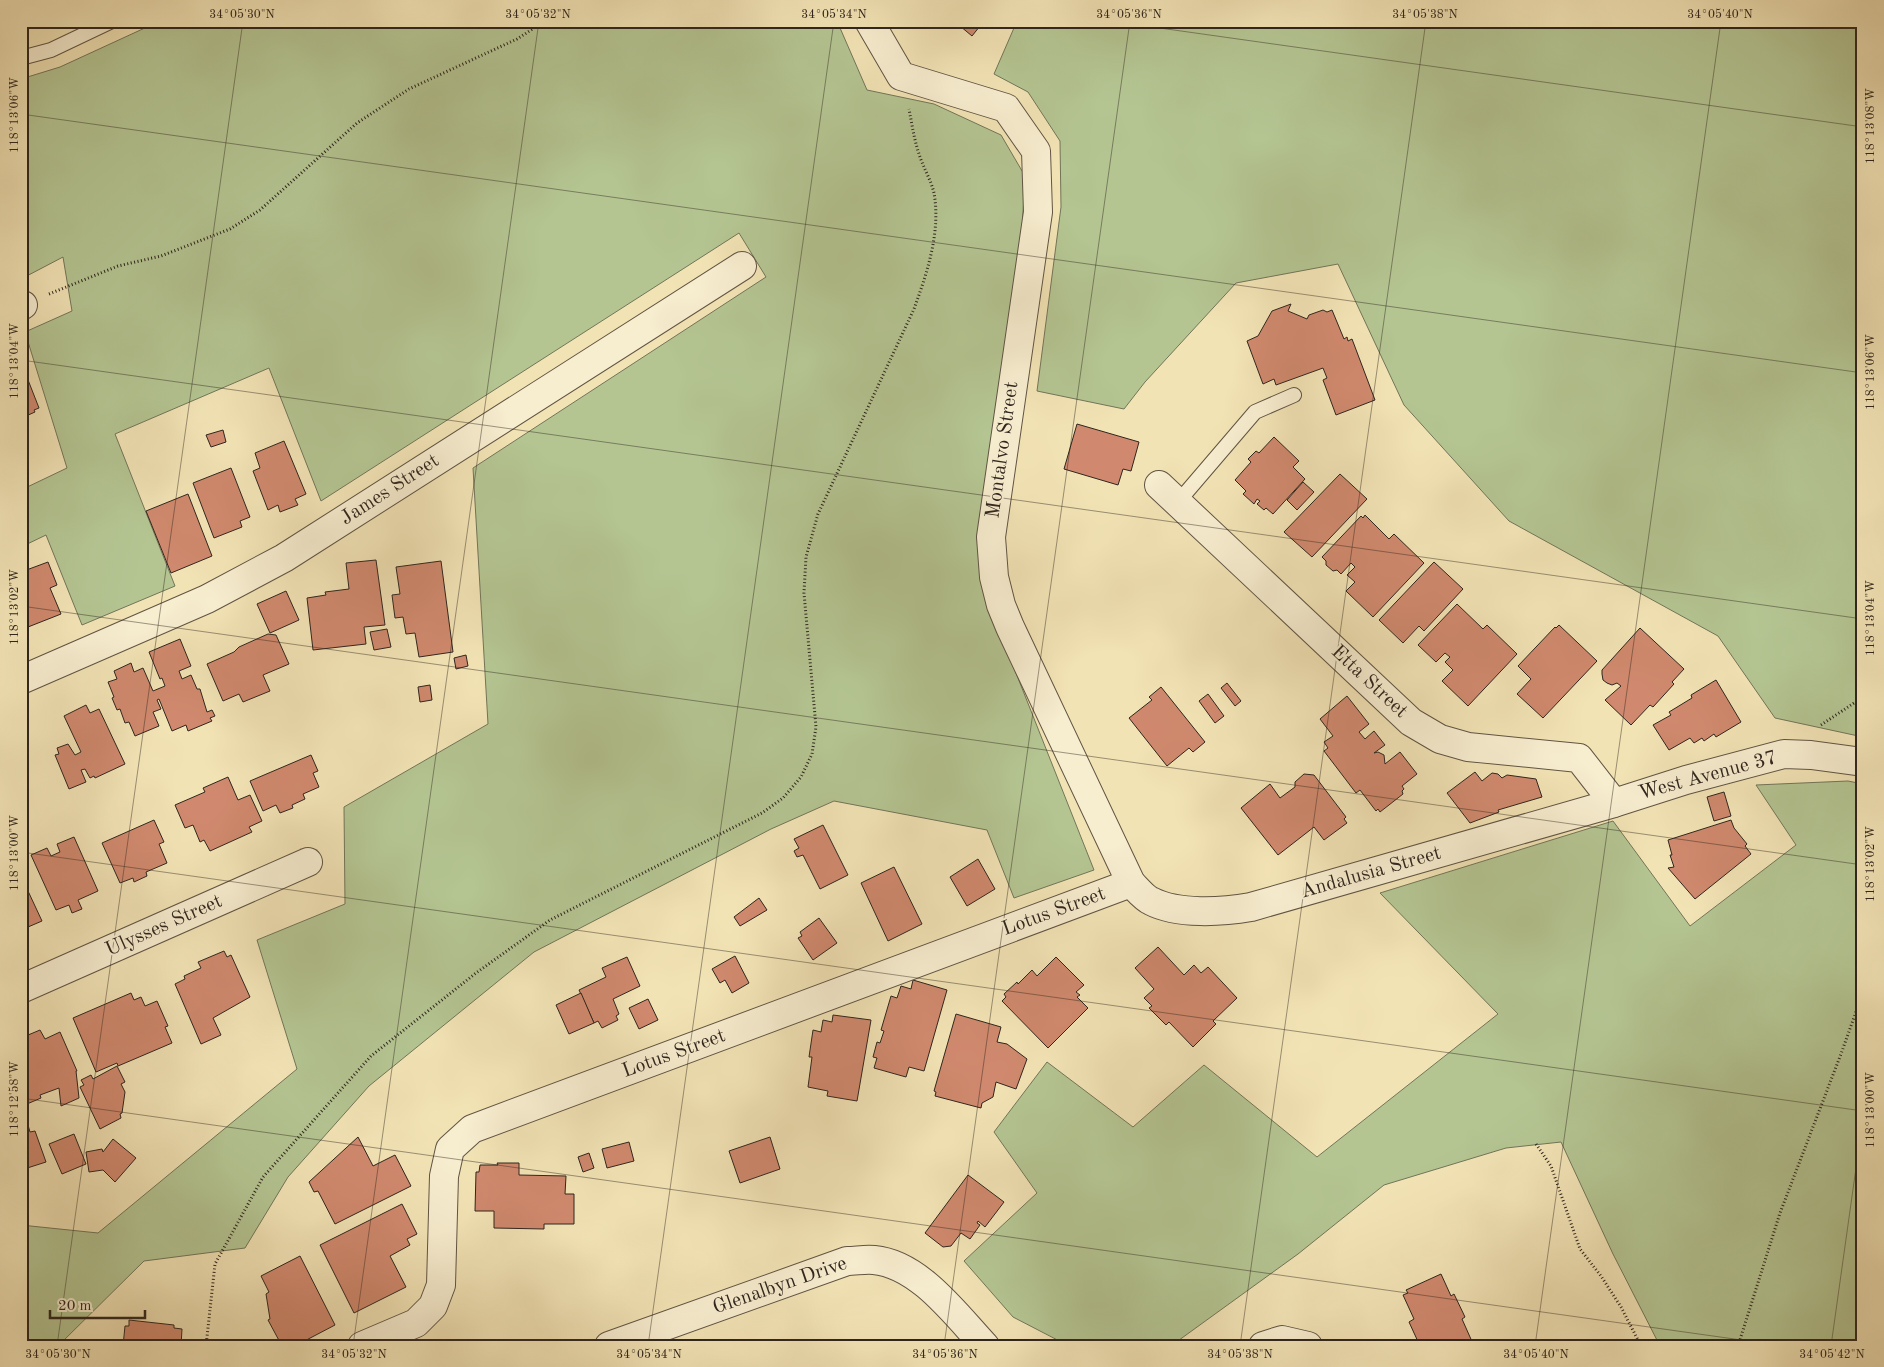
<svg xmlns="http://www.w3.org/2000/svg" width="1884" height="1367" viewBox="0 0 1884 1367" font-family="'Old Standard TT',serif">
	<rect width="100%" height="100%" fill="#f2e3b5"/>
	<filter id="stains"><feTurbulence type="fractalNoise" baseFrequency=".004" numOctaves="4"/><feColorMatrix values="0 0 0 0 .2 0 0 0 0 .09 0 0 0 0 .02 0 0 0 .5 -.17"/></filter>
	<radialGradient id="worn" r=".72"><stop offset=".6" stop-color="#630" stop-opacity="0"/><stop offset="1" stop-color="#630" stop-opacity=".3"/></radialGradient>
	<g fill="#b4c592" stroke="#727558">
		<path d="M 160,21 L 837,21 L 867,90 L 934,104 L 1001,135 L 1025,176 L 1021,251 L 995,620 L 1094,870 L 1014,898 L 987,830 L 834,801 L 771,829 L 534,952 L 369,1086 L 288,1177 L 245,1248 L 144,1261 L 58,1346 L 21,1346 L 21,1225 L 98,1233 L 297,1069 L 257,940 L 345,904 L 344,807 L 488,724 L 473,468 L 766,277 L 739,233 L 321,501 L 269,368 L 115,434 L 175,586 L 82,625 L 46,535 L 21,547 L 21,490 L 67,468 L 25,332 L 72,311 L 63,257 L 21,279 L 21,79 L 60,67 Z"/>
		<path d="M 1017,21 L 1863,21 L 1863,737 L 1775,718 L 1718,636 L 1509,521 L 1404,405 L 1338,264 L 1236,283 L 1145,382 L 1124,409 L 1037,391 L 1061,207 L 1060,141 L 1028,92 L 994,74 Z"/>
		<path d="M 1848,781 L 1863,784 L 1863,1346 L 1660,1346 L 1613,1254 L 1561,1142 L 1506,1148 L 1384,1185 L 1298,1254 L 1175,1343 L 1069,1346 L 1013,1317 L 964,1261 L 1037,1193 L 994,1132 L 1047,1062 L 1133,1127 L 1204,1065 L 1317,1157 L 1498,1014 L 1380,893 L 1613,821 L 1690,926 L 1796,845 L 1756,785 Z"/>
	</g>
	<g fill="#d0896e" stroke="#2f251d">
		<path d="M 954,21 L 984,21 L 972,36 Z"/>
		<path d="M 1291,304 L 1288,311 L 1307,319 L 1309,315 L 1323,310 L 1327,312 L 1332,310 L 1344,339 L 1347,337 L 1348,341 L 1352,339 L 1375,400 L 1336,415 L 1323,380 L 1327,378 L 1323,368 L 1276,385 L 1274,379 L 1263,384 L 1247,341 L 1258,336 L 1272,311 Z"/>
		<path d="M 21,362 L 39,408 L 34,410 L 35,412 L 26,416 L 25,412 L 21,414 Z"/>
		<path d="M 1077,424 L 1139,442 L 1131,471 L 1123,469 L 1118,485 L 1064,469 Z"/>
		<path d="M 223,430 L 226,442 L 211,447 L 206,435 Z"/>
		<path d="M 1274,437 L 1299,461 L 1293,467 L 1305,479 L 1273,514 L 1266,508 L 1264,510 L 1257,504 L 1260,501 L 1257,499 L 1254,504 L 1243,494 L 1246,491 L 1235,480 L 1251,462 L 1248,459 L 1256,451 L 1259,453 Z"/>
		<path d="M 284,441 L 306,494 L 295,499 L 298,505 L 280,512 L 278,505 L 268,510 L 253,471 L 260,468 L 255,453 Z"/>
		<path d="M 231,468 L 250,517 L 240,521 L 242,527 L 214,538 L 193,483 Z"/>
		<path d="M 1340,474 L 1367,499 L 1312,557 L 1284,532 Z"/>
		<path d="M 1303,482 L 1314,492 L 1297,510 L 1287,500 Z"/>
		<path d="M 188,494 L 212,556 L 171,573 L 146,511 Z"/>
		<path d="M 1365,515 L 1389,539 L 1394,534 L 1424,563 L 1373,617 L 1346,591 L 1355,582 L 1347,575 L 1355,567 L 1351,563 L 1341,574 L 1337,570 L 1333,571 L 1326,565 L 1326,561 L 1322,557 L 1361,516 L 1363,518 Z"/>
		<path d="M 376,560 L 385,625 L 364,627 L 366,644 L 313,650 L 307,598 L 326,595 L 325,592 L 349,589 L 346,563 Z"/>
		<path d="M 441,561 L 453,652 L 419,657 L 415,633 L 406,634 L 403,617 L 395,618 L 392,595 L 400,594 L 396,567 Z"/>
		<path d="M 48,562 L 57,585 L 50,588 L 61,614 L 28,627 L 25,620 L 22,621 L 21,619 L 21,572 Z"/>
		<path d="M 1434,562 L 1463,589 L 1424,631 L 1419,626 L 1403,643 L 1379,620 Z"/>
		<path d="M 286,591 L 299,620 L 270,633 L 257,604 Z"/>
		<path d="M 1457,604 L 1483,629 L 1487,625 L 1517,654 L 1468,706 L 1442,681 L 1453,670 L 1445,662 L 1450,657 L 1445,653 L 1436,662 L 1418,645 Z"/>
		<path d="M 1559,625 L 1597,661 L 1543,718 L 1517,694 L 1531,679 L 1518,666 L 1555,627 L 1556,628 Z"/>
		<path d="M 1640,628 L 1684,669 L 1672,682 L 1674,684 L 1653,707 L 1650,705 L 1631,725 L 1605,700 L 1621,686 L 1617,683 L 1612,685 L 1607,683 L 1603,680 L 1602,674 L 1602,670 Z"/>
		<path d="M 387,629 L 391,647 L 374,650 L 370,632 Z"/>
		<path d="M 268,634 L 276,635 L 289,664 L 263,675 L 270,691 L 243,702 L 239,694 L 223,701 L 207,664 L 234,652 L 239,647 Z"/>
		<path d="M 180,639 L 191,666 L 179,671 L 182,679 L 191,675 L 197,689 L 200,689 L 207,712 L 212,710 L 215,716 L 210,718 L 212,721 L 188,731 L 186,725 L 172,731 L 159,699 L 157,700 L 161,709 L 153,712 L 159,726 L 135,736 L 129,722 L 125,723 L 120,709 L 117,710 L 112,698 L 114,697 L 108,682 L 117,679 L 114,671 L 131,663 L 134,672 L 143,668 L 153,691 L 165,686 L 162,678 L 160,679 L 149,652 Z"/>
		<path d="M 466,655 L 468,666 L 456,669 L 454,658 Z"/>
		<path d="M 1716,680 L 1741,722 L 1716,737 L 1714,734 L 1704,741 L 1702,738 L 1694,743 L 1690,738 L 1669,750 L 1653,725 L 1671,715 L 1669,712 L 1692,698 L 1691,695 Z"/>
		<path d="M 1227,683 L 1241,701 L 1235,706 L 1221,688 Z"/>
		<path d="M 430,685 L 432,700 L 420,702 L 418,687 Z"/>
		<path d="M 1161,687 L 1205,742 L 1193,752 L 1189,748 L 1167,766 L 1129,718 L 1152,700 L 1149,697 Z"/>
		<path d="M 1208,694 L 1224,716 L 1215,723 L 1199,701 Z"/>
		<path d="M 1347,696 L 1369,724 L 1359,732 L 1365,739 L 1374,731 L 1385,745 L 1374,753 L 1378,752 L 1384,755 L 1385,764 L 1400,752 L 1417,774 L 1402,786 L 1404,789 L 1402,791 L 1403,794 L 1380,812 L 1378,809 L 1376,811 L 1360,790 L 1356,793 L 1324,751 L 1328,748 L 1324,742 L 1333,736 L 1320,719 Z"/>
		<path d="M 86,705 L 90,713 L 99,709 L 125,764 L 95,778 L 94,776 L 90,778 L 85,769 L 81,770 L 86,782 L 69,789 L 55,755 L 59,754 L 57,748 L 68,744 L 75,755 L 81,752 L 64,716 Z"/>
		<path d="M 311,755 L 318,771 L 313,773 L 319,787 L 303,794 L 305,799 L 292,805 L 293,808 L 280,813 L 276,805 L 263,811 L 250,781 Z"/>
		<path d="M 1475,772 L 1482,781 L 1492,773 L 1498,774 L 1502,778 L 1507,775 L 1536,779 L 1542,797 L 1498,810 L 1499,812 L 1470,823 L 1447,793 Z"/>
		<path d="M 1304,774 L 1314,775 L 1346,817 L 1344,819 L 1347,823 L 1324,840 L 1314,827 L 1278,855 L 1241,808 L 1270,784 L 1280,798 L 1295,787 L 1295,782 Z"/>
		<path d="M 228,777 L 238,800 L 250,795 L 262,821 L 249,827 L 252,832 L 210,851 L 204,840 L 200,842 L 193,825 L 185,828 L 175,805 L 205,792 L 203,788 Z"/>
		<path d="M 1724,792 L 1731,816 L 1714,821 L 1707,797 Z"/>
		<path d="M 154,820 L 164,842 L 159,844 L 167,863 L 146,872 L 147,876 L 134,882 L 133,878 L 120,883 L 102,843 Z"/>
		<path d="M 1731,820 L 1734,828 L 1747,844 L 1745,846 L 1751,854 L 1695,899 L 1668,868 L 1674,867 L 1670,855 L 1672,855 L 1668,840 Z"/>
		<path d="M 823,825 L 848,875 L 820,889 L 803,855 L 797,857 L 794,851 L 799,848 L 794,839 Z"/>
		<path d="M 74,837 L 98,891 L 78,900 L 82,909 L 72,913 L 69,905 L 56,910 L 31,855 L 47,848 L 51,856 L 60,852 L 57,844 Z"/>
		<path d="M 978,859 L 995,889 L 967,906 L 950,877 Z"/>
		<path d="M 894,867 L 922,924 L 888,941 L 861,883 Z"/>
		<path d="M 21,876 L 42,921 L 21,930 Z"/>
		<path d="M 759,898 L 767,910 L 740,926 L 734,917 Z"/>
		<path d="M 819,918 L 837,943 L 813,960 L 798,938 L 802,936 L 800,932 Z"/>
		<path d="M 1158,947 L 1184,975 L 1194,965 L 1201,973 L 1208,967 L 1237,998 L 1213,1021 L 1216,1024 L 1193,1047 L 1169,1022 L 1166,1025 L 1149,1008 L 1152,1006 L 1144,998 L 1154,989 L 1135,968 Z"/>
		<path d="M 224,951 L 227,957 L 231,955 L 250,997 L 213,1018 L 221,1035 L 201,1044 L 175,984 L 185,979 L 184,976 L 201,968 L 198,962 Z"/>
		<path d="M 735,956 L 749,983 L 732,993 L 725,980 L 720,983 L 712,969 Z"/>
		<path d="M 627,957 L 640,986 L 613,999 L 619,1014 L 616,1016 L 618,1020 L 602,1028 L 598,1021 L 594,1023 L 579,990 L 606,977 L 602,968 Z"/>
		<path d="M 1056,957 L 1084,985 L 1076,992 L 1080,995 L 1077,997 L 1088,1008 L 1048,1048 L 1002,1001 L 1006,997 L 1004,994 L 1017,982 L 1018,984 L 1032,970 L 1037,976 Z"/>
		<path d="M 913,980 L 947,990 L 924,1071 L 909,1067 L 906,1077 L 874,1068 L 877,1058 L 873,1057 L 877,1042 L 880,1043 L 884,1031 L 881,1030 L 891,996 L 897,998 L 901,986 L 911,989 Z"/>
		<path d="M 131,993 L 134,1000 L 141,997 L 145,1006 L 157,1001 L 168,1026 L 165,1027 L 172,1043 L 118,1066 L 117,1063 L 96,1072 L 73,1018 Z"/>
		<path d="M 581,993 L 594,1023 L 569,1034 L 556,1005 Z"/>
		<path d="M 648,999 L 658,1020 L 639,1029 L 629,1008 Z"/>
		<path d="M 956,1014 L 1001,1027 L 997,1042 L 1007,1044 L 1027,1059 L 1016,1089 L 996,1082 L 993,1097 L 982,1103 L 981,1108 L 935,1096 L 936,1092 L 934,1091 Z"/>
		<path d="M 833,1015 L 871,1020 L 857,1101 L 827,1096 L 828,1091 L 808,1087 L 812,1057 L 809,1057 L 813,1030 L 821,1032 L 823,1020 L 832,1022 Z"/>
		<path d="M 40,1030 L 45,1039 L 60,1032 L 77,1071 L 76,1071 L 79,1098 L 61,1106 L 59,1088 L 40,1095 L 41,1098 L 27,1104 L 23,1095 L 21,1096 L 21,1038 Z"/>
		<path d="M 117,1066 L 125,1082 L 121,1084 L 125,1092 L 122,1113 L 120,1114 L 121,1118 L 100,1129 L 80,1087 L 84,1085 L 81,1080 L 91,1075 L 93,1079 Z"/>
		<path d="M 28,1125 L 30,1132 L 35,1131 L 46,1162 L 21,1170 L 21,1128 Z"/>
		<path d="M 74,1134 L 86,1164 L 62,1174 L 49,1144 Z"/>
		<path d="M 358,1137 L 373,1166 L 395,1155 L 411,1186 L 335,1224 L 318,1191 L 314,1192 L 309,1182 Z"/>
		<path d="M 770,1137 L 780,1169 L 740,1183 L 729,1151 Z"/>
		<path d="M 113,1139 L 136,1158 L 115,1182 L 103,1170 L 89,1172 L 86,1152 L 102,1149 L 103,1152 Z"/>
		<path d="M 629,1142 L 634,1161 L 607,1168 L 602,1149 Z"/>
		<path d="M 589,1153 L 594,1168 L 583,1172 L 578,1157 Z"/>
		<path d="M 497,1163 L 519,1163 L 519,1175 L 566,1176 L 565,1194 L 574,1194 L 574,1224 L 544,1224 L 544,1229 L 494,1228 L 494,1211 L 475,1211 L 476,1172 L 479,1172 L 480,1165 L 498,1165 Z"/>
		<path d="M 968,1175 L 1004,1202 L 985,1227 L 978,1221 L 977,1223 L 980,1225 L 970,1239 L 961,1233 L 951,1246 L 943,1247 L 925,1233 Z"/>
		<path d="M 402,1204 L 417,1234 L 407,1239 L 410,1245 L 390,1256 L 406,1287 L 354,1313 L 320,1245 Z"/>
		<path d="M 300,1256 L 335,1325 L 295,1346 L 282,1346 L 268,1320 L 270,1319 L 266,1294 L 269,1292 L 261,1276 Z"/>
		<path d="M 1441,1274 L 1451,1296 L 1454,1294 L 1465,1317 L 1462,1319 L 1474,1346 L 1420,1346 L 1409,1322 L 1414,1319 L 1403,1295 L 1408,1293 L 1406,1290 Z"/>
		<path d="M 129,1320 L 174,1325 L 174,1328 L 182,1329 L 181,1346 L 123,1346 L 125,1326 L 129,1326 Z"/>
	</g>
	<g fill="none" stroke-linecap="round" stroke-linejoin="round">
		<g stroke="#605443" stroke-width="16">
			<g id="service">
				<path d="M 21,58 L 51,50 L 112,21"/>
				<path d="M 1178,502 L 1255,412 L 1294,395"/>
			</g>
		</g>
		<g stroke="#605443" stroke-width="30">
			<g id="minor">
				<path d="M 869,21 L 901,76 L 1006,108 L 1036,151 L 1038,212 L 991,537 L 994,577 L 1001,605 L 1010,627 L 1131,883 C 1137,889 1144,898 1151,901 C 1178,915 1222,912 1251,907 L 1614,803 L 1686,780 L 1784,754 L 1811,755 L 1863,762"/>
				<path d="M 21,306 L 23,305"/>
				<path d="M 1159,485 L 1411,722 L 1440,739 L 1468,747 L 1579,758 L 1614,803"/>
				<path d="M 21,680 L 207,599 L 284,558 L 742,266"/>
				<path d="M 21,989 L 308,862"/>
				<path d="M 362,1346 L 416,1323 L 433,1306 L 441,1285 L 444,1176 L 450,1149 L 472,1129 L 1131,883"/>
				<path d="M 609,1346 L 847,1261 C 856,1261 865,1259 874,1260 C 919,1264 956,1315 985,1346"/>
				<path d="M 1263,1346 L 1282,1340 L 1308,1346"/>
			</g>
		</g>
		<g stroke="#2f251d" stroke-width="3" stroke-dasharray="1 2.5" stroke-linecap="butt">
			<path d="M 49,294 L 118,266 L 161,256 L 230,229 L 260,210 L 357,123 L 409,89 L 517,39 L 545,21"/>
			<path d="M 1821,725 L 1854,703 L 1863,700"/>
			<path d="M 1536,1144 L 1551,1166 L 1580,1249 L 1601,1276 L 1621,1307 L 1641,1346"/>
			<path d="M 206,1346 L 215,1264 L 263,1177 L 371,1056 L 476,973 L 550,920 L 762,813 L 783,798 L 801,777 L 812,754 L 816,727 L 804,593 L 806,557 L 818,514 L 914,309 C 927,273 941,232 934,193 C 931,180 923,167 919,154 C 914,139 912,124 909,109"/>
			<path d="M 1738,1346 L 1780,1213 L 1841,1054 L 1863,992"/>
		</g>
		<use href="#service" stroke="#f7edcf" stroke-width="14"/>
		<use href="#minor" stroke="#f7edcf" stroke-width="28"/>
	</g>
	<path fill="none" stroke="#2f251d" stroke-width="1" stroke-opacity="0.45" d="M 1110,21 L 1863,127M 21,114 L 1863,373M 21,360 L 1863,619M 21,606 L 1863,865M 21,852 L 1863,1111M 21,1098 L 1784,1346M 21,1344 L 34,1346M 57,1346 L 243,21M 353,1346 L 539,21M 648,1346 L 834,21M 944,1346 L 1130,21M 1240,1346 L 1426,21M 1535,1346 L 1721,21M 1831,1346 L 1863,1118"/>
	<g text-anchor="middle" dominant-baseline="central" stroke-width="4" stroke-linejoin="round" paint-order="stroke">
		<g font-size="20" fill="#2f251d" stroke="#f7edcf">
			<text transform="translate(1003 450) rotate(-82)">Montalvo Street</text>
			<text transform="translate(390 490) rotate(-33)">James Street</text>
			<text transform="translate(1369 682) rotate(43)">Etta Street</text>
			<text transform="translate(1708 776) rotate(-15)">West Avenue 37</text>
			<text transform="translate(1371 873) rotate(-16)">Andalusia Street</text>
			<text transform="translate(1054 912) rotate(-20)">Lotus Street</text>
			<text transform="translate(164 926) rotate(-24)">Ulysses Street</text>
			<text transform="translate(674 1054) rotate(-20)">Lotus Street</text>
			<text transform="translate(780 1286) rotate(-19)">Glenalbyn Drive</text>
		</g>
	</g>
	<rect width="1884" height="1367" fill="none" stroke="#f2e3b5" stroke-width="55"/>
	<path d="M50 1310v8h95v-8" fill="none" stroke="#2f251d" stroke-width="2.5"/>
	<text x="58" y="1310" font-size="15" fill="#2f251d" stroke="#f7edcf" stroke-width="4" paint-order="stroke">20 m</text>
	<rect x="28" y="28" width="1828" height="1312" fill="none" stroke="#2f251d" stroke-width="2"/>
	<g font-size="12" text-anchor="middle" fill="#2f251d">
		<text x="242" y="18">34°05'30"N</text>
		<text x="538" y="18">34°05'32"N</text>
		<text x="834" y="18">34°05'34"N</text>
		<text x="1129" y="18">34°05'36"N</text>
		<text x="1425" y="18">34°05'38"N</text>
		<text x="1720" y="18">34°05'40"N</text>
		<text transform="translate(14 115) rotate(-90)" y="4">118°13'06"W</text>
		<text transform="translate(1870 126) rotate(-90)" y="4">118°13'08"W</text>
		<text transform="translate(14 361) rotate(-90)" y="4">118°13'04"W</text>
		<text transform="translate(1870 372) rotate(-90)" y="4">118°13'06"W</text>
		<text transform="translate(14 607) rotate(-90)" y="4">118°13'02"W</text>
		<text transform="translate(1870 618) rotate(-90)" y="4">118°13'04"W</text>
		<text transform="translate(14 853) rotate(-90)" y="4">118°13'00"W</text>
		<text transform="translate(1870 864) rotate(-90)" y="4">118°13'02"W</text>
		<text transform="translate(14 1099) rotate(-90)" y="4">118°12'58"W</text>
		<text transform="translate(1870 1110) rotate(-90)" y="4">118°13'00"W</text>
		<text x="58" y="1358">34°05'30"N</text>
		<text x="354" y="1358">34°05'32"N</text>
		<text x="649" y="1358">34°05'34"N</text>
		<text x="945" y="1358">34°05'36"N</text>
		<text x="1240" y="1358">34°05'38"N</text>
		<text x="1536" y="1358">34°05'40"N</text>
		<text x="1832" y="1358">34°05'42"N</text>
	</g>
	<rect width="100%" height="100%" filter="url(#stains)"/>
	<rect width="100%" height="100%" fill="url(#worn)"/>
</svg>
